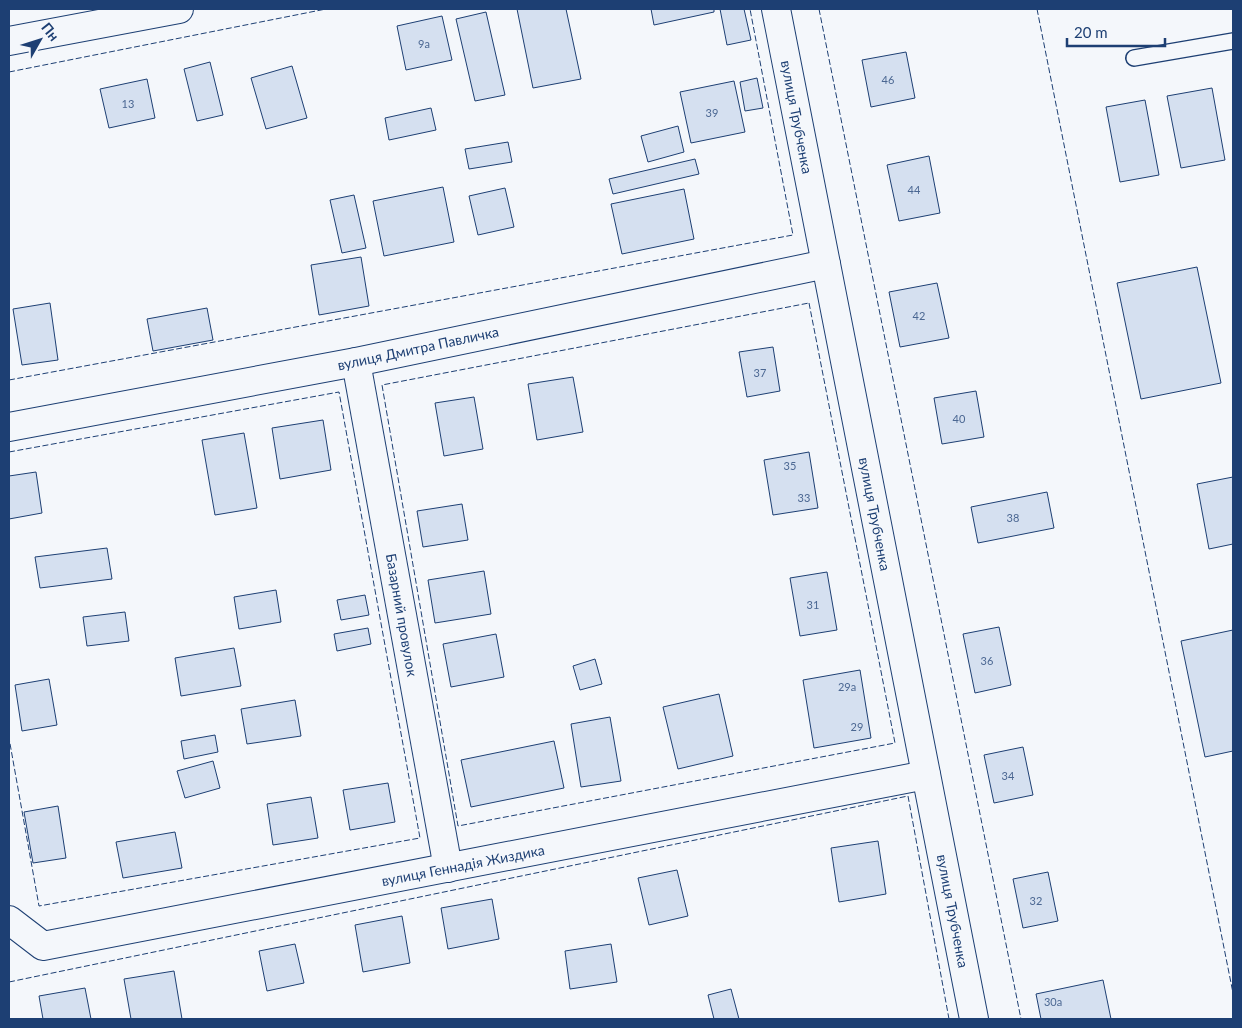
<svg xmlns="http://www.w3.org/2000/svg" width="1242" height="1028" viewBox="0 0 1242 1028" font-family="Lato,sans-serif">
	<rect width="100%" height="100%" fill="#f4f7fb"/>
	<g fill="#d5e0f0" stroke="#1d3f73">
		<path d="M 517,9 L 566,9 L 581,79 L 533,88 Z"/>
		<path d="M 651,9 L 714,9 L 714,12 L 654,25 Z"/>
		<path d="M 720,9 L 744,9 L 751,40 L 727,45 Z"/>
		<path d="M 486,12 L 505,95 L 475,101 L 456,19 Z"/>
		<path d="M 442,16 L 452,60 L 406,70 L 397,26 Z"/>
		<path d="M 906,52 L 915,98 L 871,107 L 862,60 Z"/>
		<path d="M 210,62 L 223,115 L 197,121 L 184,69 Z"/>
		<path d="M 292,66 L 307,118 L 266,129 L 251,78 Z"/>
		<path d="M 757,78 L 763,108 L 745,111 L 740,82 Z"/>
		<path d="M 147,79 L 155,118 L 109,128 L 100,89 Z"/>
		<path d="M 734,81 L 745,132 L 691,143 L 680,92 Z"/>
		<path d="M 1212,88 L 1225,160 L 1181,168 L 1167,96 Z"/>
		<path d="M 1145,100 L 1159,175 L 1120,182 L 1106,107 Z"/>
		<path d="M 431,108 L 436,130 L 389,140 L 385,118 Z"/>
		<path d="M 678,126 L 684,152 L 648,162 L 641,136 Z"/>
		<path d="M 508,142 L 512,162 L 469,169 L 465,149 Z"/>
		<path d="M 929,156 L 940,213 L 899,221 L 887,165 Z"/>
		<path d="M 695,159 L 699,174 L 613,194 L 609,179 Z"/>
		<path d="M 443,187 L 454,242 L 384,256 L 373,201 Z"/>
		<path d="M 505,188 L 514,227 L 478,235 L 469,196 Z"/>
		<path d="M 684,189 L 694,239 L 622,254 L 611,204 Z"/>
		<path d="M 354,195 L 366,248 L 342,253 L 330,200 Z"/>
		<path d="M 361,257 L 369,306 L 319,315 L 311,265 Z"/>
		<path d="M 1197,267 L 1221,383 L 1141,399 L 1117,283 Z"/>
		<path d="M 937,283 L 949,338 L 900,347 L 889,292 Z"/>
		<path d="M 50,303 L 58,360 L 22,365 L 13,309 Z"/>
		<path d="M 207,308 L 213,340 L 153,351 L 147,319 Z"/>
		<path d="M 773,347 L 780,391 L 747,397 L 739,352 Z"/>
		<path d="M 573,377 L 583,432 L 537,440 L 528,384 Z"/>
		<path d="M 976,391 L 984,437 L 942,444 L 934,398 Z"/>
		<path d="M 474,397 L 483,449 L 444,456 L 435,403 Z"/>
		<path d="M 323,420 L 331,470 L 280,479 L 272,428 Z"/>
		<path d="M 244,433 L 257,508 L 215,515 L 202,440 Z"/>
		<path d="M 809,452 L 818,508 L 773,515 L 764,460 Z"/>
		<path d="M 36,472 L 42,513 L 9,519 L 9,476 Z"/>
		<path d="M 1233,477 L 1233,544 L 1209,549 L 1197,484 Z"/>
		<path d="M 1047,492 L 1054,528 L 978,543 L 971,507 Z"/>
		<path d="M 462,504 L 468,540 L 423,547 L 417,511 Z"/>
		<path d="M 107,548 L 112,579 L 40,588 L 35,557 Z"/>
		<path d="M 484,571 L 491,614 L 435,623 L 428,580 Z"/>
		<path d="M 827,572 L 837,630 L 800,636 L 790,578 Z"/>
		<path d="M 276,590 L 281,622 L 239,629 L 234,597 Z"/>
		<path d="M 365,595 L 369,615 L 341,620 L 337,600 Z"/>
		<path d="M 125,612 L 129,641 L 87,646 L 83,617 Z"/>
		<path d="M 999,627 L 1011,685 L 975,693 L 963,634 Z"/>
		<path d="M 368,628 L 371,644 L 337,651 L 334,634 Z"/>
		<path d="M 1233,630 L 1233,751 L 1205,757 L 1181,641 Z"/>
		<path d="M 496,634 L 504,677 L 451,687 L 443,644 Z"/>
		<path d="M 234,648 L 241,686 L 181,696 L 175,658 Z"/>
		<path d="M 595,659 L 602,684 L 580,690 L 573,666 Z"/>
		<path d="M 860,670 L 871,738 L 814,748 L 803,680 Z"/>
		<path d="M 49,679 L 57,725 L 22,731 L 15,685 Z"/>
		<path d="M 719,694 L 733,756 L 678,769 L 663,707 Z"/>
		<path d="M 295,700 L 301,736 L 247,744 L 241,709 Z"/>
		<path d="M 610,717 L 621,781 L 581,787 L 571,724 Z"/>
		<path d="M 215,735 L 218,752 L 184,759 L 181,741 Z"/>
		<path d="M 554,741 L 564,788 L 471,807 L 461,760 Z"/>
		<path d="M 1023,747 L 1033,795 L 994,803 L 984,755 Z"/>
		<path d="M 213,761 L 220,788 L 185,798 L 177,771 Z"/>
		<path d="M 388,783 L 395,822 L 350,830 L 343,790 Z"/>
		<path d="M 311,797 L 318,838 L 273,845 L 267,804 Z"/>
		<path d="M 58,806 L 66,858 L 33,863 L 24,812 Z"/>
		<path d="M 175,832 L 182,868 L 123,878 L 116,842 Z"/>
		<path d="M 878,841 L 886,894 L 839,902 L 831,848 Z"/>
		<path d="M 677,870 L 688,916 L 649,925 L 638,878 Z"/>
		<path d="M 1048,872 L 1058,921 L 1023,928 L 1013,879 Z"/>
		<path d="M 492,899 L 499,939 L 448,949 L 441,908 Z"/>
		<path d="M 402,916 L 410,963 L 363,972 L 355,925 Z"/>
		<path d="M 295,944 L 304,983 L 267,991 L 259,951 Z"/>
		<path d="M 611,944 L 617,982 L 570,989 L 565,951 Z"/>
		<path d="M 174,971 L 182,1019 L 131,1019 L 124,979 Z"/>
		<path d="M 1103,980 L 1111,1019 L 1041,1019 L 1036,994 Z"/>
		<path d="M 85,988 L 91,1019 L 43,1019 L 39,996 Z"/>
		<path d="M 731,989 L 739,1019 L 714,1019 L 708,995 Z"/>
	</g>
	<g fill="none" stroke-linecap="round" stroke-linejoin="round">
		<g stroke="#1d3f73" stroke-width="18">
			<path id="service" d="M 1134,58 L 1233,41"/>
		</g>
		<g stroke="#1d3f73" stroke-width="30">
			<g id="minor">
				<path d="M 776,9 L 974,1019"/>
				<path d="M 9,41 L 179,9"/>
				<path d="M 356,362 L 448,868"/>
				<path d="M 9,427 L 356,362 L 826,264"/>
				<path d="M 9,920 L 43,946 L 926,775"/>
			</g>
		</g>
		<use href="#service" stroke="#f4f7fb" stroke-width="15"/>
		<use href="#minor" stroke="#f4f7fb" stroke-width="28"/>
		<g stroke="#1d3f73" stroke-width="1" stroke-dasharray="6 2.5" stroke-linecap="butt">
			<path d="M 819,9 L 1021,1019"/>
			<path d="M 1037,9 L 1233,993"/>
			<path d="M 9,72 L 326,9"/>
			<path d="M 809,303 L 895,743 L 458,826 L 382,385 Z"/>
			<path d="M 9,380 L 793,235 L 750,9"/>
			<path d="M 9,452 L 339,392 L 420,838 L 39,906 L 9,738"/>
			<path d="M 9,982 L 908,796 L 949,1019"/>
		</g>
	</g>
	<g text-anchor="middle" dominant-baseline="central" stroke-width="4" stroke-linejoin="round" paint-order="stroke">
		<g font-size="11" fill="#4b6792">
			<text x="424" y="43">9а</text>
			<text x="888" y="79">46</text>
			<text x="128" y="103">13</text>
			<text x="712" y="112">39</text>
			<text x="914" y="189">44</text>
			<text x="919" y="315">42</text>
			<text x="760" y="372">37</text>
			<text x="959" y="418">40</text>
			<text x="790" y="465">35</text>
			<text x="804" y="497">33</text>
			<text x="1013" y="517">38</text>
			<text x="813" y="604">31</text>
			<text x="987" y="660">36</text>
			<text x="847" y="686">29а</text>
			<text x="857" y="726">29</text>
			<text x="1008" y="775">34</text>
			<text x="1036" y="900">32</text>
			<text x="1053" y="1001">30а</text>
		</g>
		<g font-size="14" fill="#1d3f73" stroke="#f4f7fb">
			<text transform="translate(797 117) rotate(79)">вулиця Трубченка</text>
			<text transform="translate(418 348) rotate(-12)">вулиця Дмитра Павличка</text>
			<text transform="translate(875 514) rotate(79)">вулиця Трубченка</text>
			<text transform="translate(402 615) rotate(80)">Базарний провулок</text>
			<text transform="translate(463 865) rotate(-11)">вулиця Геннадія Жиздика</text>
			<text transform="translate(953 911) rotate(79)">вулиця Трубченка</text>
		</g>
	</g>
	<rect width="1242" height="1028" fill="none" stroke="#1d3f73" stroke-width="20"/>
	<g transform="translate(40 40) rotate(51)" stroke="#f4f7fb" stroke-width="4" paint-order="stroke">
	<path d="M0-4L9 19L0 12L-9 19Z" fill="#1d3f73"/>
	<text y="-8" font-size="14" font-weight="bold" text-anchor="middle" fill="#1d3f73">Пн</text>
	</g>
	<path d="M1067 38v8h98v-8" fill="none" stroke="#1d3f73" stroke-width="2.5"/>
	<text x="1074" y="38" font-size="15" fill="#1d3f73" stroke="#f4f7fb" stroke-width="4" paint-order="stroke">20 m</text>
</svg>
